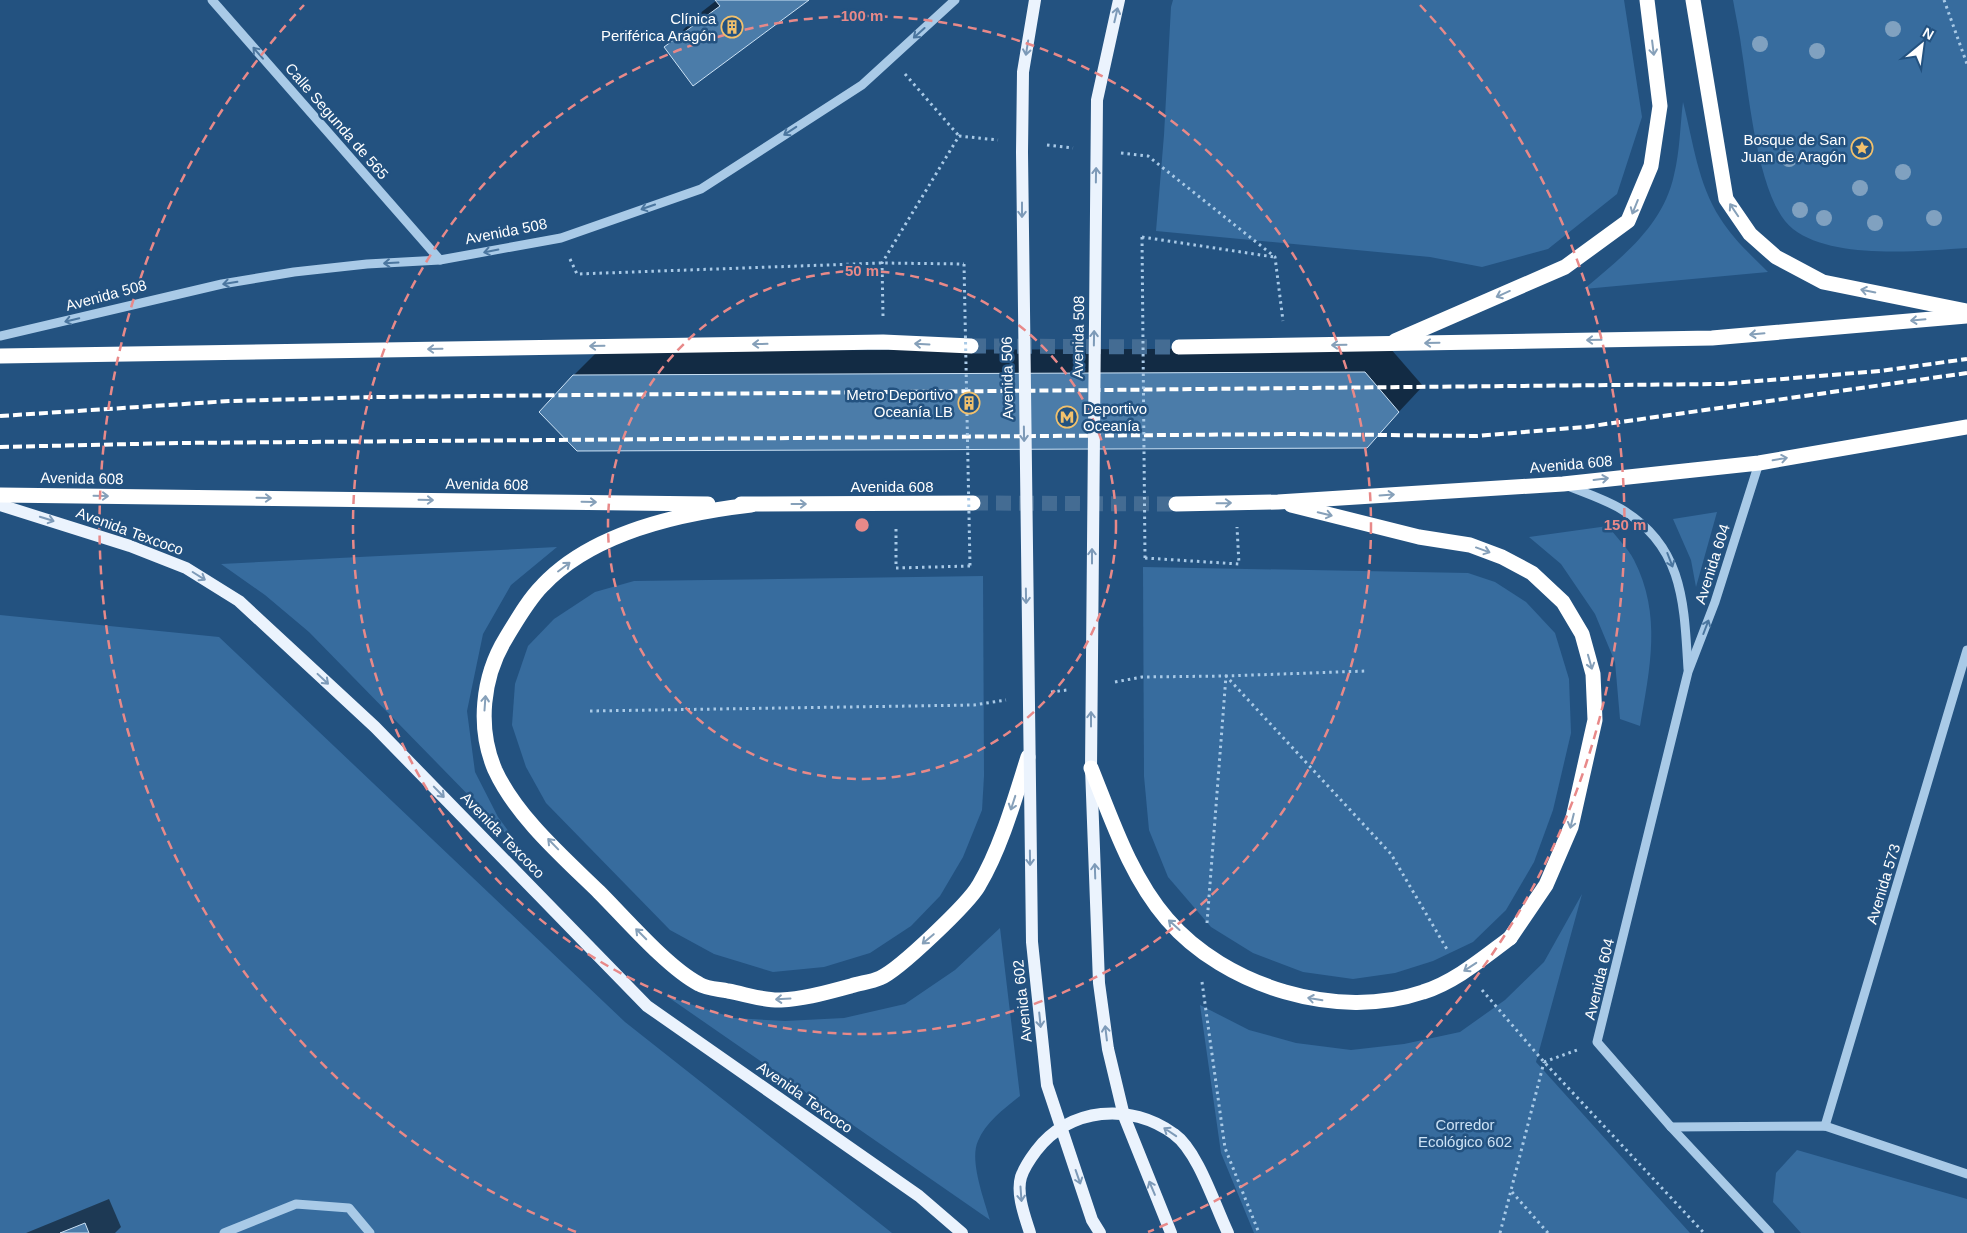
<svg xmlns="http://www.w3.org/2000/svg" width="1967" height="1233" viewBox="0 0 1967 1233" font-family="Helvetica,sans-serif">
	<rect width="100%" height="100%" fill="#235280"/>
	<g fill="#376c9e">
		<path d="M 1173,0 L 1624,0 L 1642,117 L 1617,194 L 1548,249 L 1482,267 L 1430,257 L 1156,231 L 1164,135 L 1171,7 Z"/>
		<path d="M 1733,0 L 1967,0 L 1967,248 C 1919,251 1833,260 1793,229 C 1758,202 1749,94 1742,52 C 1740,35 1736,17 1733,0 Z"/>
		<path d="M 1683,102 C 1693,141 1698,184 1720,218 C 1733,239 1751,255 1768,272 L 1584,289 C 1622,257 1663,226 1674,175 C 1680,151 1680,126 1683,102 Z"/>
		<path d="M 1717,512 L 1696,587 L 1691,560 L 1673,519 Z"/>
		<path d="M 1608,526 C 1616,537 1628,548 1634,560 C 1662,615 1650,668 1640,726 L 1620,719 L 1615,662 L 1595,614 L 1561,564 L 1529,537 Z"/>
		<path d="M 557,547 L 511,585 L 483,634 L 467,711 L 475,772 L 498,817 L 524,852 L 309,632 L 265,595 L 221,564 Z"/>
		<path d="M 1143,567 L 1468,573 L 1495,582 L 1526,602 L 1555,633 L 1569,679 L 1571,733 L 1553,810 L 1534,862 L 1506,910 L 1473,942 L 1433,961 L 1395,973 L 1353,979 L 1303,972 L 1253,953 L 1211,927 L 1168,877 L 1149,830 L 1144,776 Z"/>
		<path d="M 983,576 L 984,776 L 982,810 L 963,857 L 940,896 L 911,926 L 870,953 L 824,967 L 773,972 L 714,954 L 670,930 L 546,803 L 526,767 L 512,725 L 515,684 L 528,646 L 554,619 L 595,592 L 634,581 Z"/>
		<path d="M 0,615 L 219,637 L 625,1022 L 892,1233 L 0,1233 Z"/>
		<path d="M 1582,894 L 1536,1062 L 1690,1233 L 1254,1233 L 1221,1153 L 1200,1005 L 1249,1030 L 1296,1043 L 1351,1050 L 1404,1044 L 1460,1032 L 1505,1000 L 1544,962 Z"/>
		<path d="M 1000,928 L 1020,1096 C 1005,1108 986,1122 978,1141 C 969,1160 984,1199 990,1220 L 668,997 L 734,1018 L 785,1021 L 844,1018 L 905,1004 L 955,970 Z"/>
		<path d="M 1797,1150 L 1967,1199 L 1967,1233 L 1801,1233 L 1773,1202 L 1776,1173 Z"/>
	</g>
	<g fill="#0007">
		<path d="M 807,0 L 666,47 L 699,14 L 717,0 Z"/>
		<path d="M 1390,348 L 1423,386 L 1366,447 L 574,375 L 598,351 Z"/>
		<path d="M 109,1199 L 121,1227 L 115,1233 L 26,1233 Z"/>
	</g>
	<g fill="#4b7ca9" stroke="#cce2f5">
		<path d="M 715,0 L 809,0 L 693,86 L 664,47 L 720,6 Z"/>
		<path d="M 1365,372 L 1399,412 L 1367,448 L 577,451 L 539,412 L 573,375 Z"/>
		<path d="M 85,1223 L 89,1233 L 60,1233 Z"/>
	</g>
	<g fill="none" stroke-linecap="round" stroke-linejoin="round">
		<g stroke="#446c93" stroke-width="15" stroke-dasharray="15 8" stroke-linecap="butt">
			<path d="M 971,346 L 1179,347"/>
			<path d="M 973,503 L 1176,504"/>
		</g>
		<g stroke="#a9cae7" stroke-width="3" stroke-dasharray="2.5 4" stroke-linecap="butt">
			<path d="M 1944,0 L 1967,64"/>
			<path d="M 905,74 L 959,136"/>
			<path d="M 1047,145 L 1073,148"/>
			<path d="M 1121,153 L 1148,156 L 1275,257 L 1283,321"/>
			<path d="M 1142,237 L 1274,257"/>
			<path d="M 570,259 L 577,274 L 882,263 L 964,264"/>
			<path d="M 883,316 L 882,263 L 959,136 L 998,140"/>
			<path d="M 896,529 L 896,568 L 970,566"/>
			<path d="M 1145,558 L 1239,564 L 1237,527"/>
			<path d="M 1115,682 L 1142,677 L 1226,676 L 1391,854 L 1448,951"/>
			<path d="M 1051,692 L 1067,690"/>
			<path d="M 590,711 L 974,705 L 1006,700"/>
			<path d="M 1207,923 L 1226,676 L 1366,671"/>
			<path d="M 1202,982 L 1225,1148 L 1259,1233"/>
			<path d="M 1482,990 L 1544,1062 L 1704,1233"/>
			<path d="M 1544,1062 L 1577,1050"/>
			<path d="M 1512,1192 L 1548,1233"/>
			<path d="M 1500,1233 L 1544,1062"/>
		</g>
		<g stroke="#a9cae7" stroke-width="9">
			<path d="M 212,0 L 440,260"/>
			<path d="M 0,336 L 222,284 L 294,272 L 367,264 L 440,260 L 561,238 L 701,189 L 862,85 L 955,0"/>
			<path d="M 1759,463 L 1715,602 L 1688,672 L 1597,1042 L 1671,1127 L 1770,1233"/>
			<path d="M 1568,486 C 1585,493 1604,499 1621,509 C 1684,546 1684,604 1688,669"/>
			<path d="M 1825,1126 L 1967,650"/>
			<path d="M 1671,1127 L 1825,1126 L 1967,1174"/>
			<path d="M 224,1233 L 296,1204 L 349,1208 L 370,1233"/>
		</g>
		<g stroke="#ebf3fd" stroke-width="12">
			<path d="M 0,505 L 130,546 L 186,568 L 239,601 L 375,727 L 647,1006 L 919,1196 L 962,1233"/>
			<path d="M 1030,1233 C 1025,1217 1016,1194 1021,1177 C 1024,1168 1030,1159 1036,1151 C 1069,1107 1131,1102 1174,1134 C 1198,1151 1215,1206 1228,1233"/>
		</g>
		<g stroke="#fff" stroke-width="15">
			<path d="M 1693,0 L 1726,199 L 1750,234 L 1776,257 L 1823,282 L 1966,311"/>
			<path d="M 1395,341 L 1565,267 L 1628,221 L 1651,166 L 1660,106 L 1647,0"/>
			<path d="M 1179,347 L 1712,338 L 1967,316"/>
			<path d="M 0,356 L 883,342 L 971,346"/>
			<path d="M 0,495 L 708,504"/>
			<path d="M 741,504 L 973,503"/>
			<path d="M 1176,504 L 1278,502 L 1563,484 L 1759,463 L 1967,427"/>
			<path d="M 751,505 C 681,513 593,532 543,585 C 528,600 517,620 506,638 C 482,677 477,728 495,770 C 516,816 563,857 599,892 C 625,918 668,968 699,984 C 707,989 719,989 728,991 C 745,994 764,1001 781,1000 C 805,999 828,992 851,986 C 860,983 871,982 880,978 C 899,970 969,903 979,885 C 1001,848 1015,798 1028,757"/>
			<path d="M 1291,505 L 1419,537 L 1470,545 L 1502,557 L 1532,573 L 1563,602 L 1582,634 L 1593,674 L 1595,720 L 1571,827 L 1546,885 L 1510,938"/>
		</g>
		<g stroke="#fff" stroke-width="4" stroke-dasharray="9 4" stroke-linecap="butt">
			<path d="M 0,416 L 230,401 L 377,397 L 1721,384 L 1880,371 L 1967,359"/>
			<path d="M 0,447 L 178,443 L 1294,434 L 1477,436 L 1585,427 L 1967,373"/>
		</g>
		<g stroke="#a9cae7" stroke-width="3" stroke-dasharray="2.5 4" stroke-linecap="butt">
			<path d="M 1142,237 L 1145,558"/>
			<path d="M 964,264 L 970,566"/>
		</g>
		<g stroke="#ebf3fd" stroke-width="12">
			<path d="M 1035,0 L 1023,72 L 1022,152 L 1032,942 L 1047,1085 L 1092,1220 L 1100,1233"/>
			<path d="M 1119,0 L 1097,100 L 1091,768 L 1099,983 L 1108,1049 L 1124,1116 L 1171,1233"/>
		</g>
		<path stroke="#fff" stroke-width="15" d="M 1091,768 C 1112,820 1130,876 1167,919 C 1225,987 1338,1021 1423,992 C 1455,982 1483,958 1510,938"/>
	</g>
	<g fill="#80a1c0">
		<circle cx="1893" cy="29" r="8"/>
		<circle cx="1760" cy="44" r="8"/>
		<circle cx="1817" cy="51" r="8"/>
		<circle cx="1789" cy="159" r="8"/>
		<circle cx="1903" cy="172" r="8"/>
		<circle cx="1860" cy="188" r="8"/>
		<circle cx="1800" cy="210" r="8"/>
		<circle cx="1824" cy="218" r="8"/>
		<circle cx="1934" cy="218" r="8"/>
		<circle cx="1875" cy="223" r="8"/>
	</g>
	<defs><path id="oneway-shaft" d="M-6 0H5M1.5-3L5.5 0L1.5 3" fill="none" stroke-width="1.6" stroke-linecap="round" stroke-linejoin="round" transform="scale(1.25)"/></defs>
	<g stroke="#7d9ab8">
		<use href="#oneway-shaft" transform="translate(1116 15) rotate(-77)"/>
		<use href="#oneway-shaft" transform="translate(1027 48) rotate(99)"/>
		<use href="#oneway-shaft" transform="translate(1096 175) rotate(-89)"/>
		<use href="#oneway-shaft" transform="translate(1022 210) rotate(90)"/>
		<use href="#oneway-shaft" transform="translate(1094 338) rotate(-89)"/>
		<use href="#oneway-shaft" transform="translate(1024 434) rotate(89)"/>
		<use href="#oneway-shaft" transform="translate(47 519) rotate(17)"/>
		<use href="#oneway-shaft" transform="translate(1092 556) rotate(-90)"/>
		<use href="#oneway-shaft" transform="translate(199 576) rotate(32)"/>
		<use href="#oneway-shaft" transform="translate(1026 596) rotate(89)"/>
		<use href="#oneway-shaft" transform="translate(323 679) rotate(43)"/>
		<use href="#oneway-shaft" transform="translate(1091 719) rotate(-90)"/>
		<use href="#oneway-shaft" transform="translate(439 792) rotate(46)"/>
		<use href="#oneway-shaft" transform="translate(1030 858) rotate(89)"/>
		<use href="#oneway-shaft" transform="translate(1095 871) rotate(-92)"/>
		<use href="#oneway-shaft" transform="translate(1040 1020) rotate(84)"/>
		<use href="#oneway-shaft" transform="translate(1106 1033) rotate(-97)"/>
		<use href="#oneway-shaft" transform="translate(1170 1132) rotate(-146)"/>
		<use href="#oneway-shaft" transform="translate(1078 1177) rotate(71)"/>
		<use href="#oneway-shaft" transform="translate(1152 1188) rotate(-113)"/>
		<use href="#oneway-shaft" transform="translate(1021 1194) rotate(86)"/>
	</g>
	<g stroke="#4b769f">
		<use href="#oneway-shaft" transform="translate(919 33) rotate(138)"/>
		<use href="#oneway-shaft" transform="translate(258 53) rotate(-131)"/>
		<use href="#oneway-shaft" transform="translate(790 131) rotate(147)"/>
		<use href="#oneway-shaft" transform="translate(648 207) rotate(161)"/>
		<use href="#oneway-shaft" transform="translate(491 251) rotate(169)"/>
		<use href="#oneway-shaft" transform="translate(391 263) rotate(177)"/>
		<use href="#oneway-shaft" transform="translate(230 283) rotate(171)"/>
		<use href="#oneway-shaft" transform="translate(72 320) rotate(166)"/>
		<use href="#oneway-shaft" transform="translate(1670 560) rotate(69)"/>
		<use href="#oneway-shaft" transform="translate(1706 627) rotate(-69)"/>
	</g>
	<g stroke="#86a0b9">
		<use href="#oneway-shaft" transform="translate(1653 48) rotate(83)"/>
		<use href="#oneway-shaft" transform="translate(1635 207) rotate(112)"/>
		<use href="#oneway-shaft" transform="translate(1734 210) rotate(-124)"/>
		<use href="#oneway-shaft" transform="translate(1868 291) rotate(-169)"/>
		<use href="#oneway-shaft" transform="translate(1503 294) rotate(156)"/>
		<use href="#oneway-shaft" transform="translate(1918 320) rotate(175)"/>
		<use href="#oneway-shaft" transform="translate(1757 334) rotate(175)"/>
		<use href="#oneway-shaft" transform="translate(1594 340) rotate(179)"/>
		<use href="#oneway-shaft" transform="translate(1432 343) rotate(179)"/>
		<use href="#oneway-shaft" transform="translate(760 344) rotate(179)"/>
		<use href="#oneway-shaft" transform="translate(922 344) rotate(-177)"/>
		<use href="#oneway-shaft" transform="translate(1339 345) rotate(179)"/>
		<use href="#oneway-shaft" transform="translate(597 346) rotate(179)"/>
		<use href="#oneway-shaft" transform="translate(435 349) rotate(179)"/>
		<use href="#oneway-shaft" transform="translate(1780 459) rotate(-10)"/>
		<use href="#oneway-shaft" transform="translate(1601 479) rotate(-7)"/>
		<use href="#oneway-shaft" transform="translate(1387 495) rotate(-4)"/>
		<use href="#oneway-shaft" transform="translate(101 496) rotate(1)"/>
		<use href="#oneway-shaft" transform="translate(264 498) rotate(1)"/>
		<use href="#oneway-shaft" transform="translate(426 500) rotate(1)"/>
		<use href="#oneway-shaft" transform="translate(589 502) rotate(1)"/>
		<use href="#oneway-shaft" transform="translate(1224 503) rotate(-1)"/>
		<use href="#oneway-shaft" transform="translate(799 504)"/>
		<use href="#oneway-shaft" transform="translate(1325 514) rotate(14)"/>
		<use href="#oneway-shaft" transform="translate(1483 550) rotate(20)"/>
		<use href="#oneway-shaft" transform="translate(564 567) rotate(-37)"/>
		<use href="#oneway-shaft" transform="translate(1590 662) rotate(74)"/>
		<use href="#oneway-shaft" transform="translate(485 703) rotate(-86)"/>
		<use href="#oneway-shaft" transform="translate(1013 803) rotate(108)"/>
		<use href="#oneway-shaft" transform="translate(1572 821) rotate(104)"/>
		<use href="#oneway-shaft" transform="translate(553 844) rotate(-134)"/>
		<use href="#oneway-shaft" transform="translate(1174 925) rotate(-138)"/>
		<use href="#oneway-shaft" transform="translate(641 934) rotate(-135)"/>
		<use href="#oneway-shaft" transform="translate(928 939) rotate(140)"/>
		<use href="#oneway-shaft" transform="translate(1470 967) rotate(147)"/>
		<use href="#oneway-shaft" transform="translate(783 999) rotate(177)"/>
		<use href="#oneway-shaft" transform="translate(1315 999) rotate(-171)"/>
	</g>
	<g fill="none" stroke="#e88989" stroke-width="2.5" stroke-dasharray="9 6">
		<circle cx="862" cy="525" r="254"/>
		<circle cx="862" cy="525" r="509"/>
		<path d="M576 1232A763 763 0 0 1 304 5M1420 5A763 763 0 0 1 1148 1232"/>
	</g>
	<defs>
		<g id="building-ring" transform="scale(1.125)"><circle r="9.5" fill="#235280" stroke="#f2c16c" stroke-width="1.5"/><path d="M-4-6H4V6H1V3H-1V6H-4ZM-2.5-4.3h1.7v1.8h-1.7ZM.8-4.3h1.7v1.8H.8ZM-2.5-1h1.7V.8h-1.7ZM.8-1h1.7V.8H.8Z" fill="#f2c16c"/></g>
		<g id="sight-ring" transform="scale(1.125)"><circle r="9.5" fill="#235280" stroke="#f2c16c" stroke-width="1.5"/><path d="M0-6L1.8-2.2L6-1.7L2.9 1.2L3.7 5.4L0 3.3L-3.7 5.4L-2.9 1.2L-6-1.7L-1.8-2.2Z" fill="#f2c16c"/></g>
		<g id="metro-ring" transform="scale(1.125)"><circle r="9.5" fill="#235280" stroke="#f2c16c" stroke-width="1.5"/><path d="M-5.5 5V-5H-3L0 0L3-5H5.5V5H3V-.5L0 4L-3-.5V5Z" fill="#f2c16c"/></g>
	</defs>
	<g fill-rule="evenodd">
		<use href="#building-ring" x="732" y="27"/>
		<use href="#sight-ring" x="1862" y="148"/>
		<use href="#building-ring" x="969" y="403"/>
		<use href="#metro-ring" x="1067" y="417"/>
	</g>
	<g text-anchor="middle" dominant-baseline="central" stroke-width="5" stroke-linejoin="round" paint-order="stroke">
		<g font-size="15" fill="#fff" stroke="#235280" text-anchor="end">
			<text x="716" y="18">Clínica<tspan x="716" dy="17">Periférica Aragón</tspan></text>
			<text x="1846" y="139">Bosque de San<tspan x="1846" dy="17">Juan de Aragón</tspan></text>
			<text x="953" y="394">Metro Deportivo<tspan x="953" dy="17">Oceanía LB</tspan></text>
			<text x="1083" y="408" text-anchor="start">Deportivo<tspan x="1083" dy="17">Oceanía</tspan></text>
		</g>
		<g font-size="15" fill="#fff" stroke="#235280">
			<text transform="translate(337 121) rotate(49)">Calle Segunda de 565</text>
			<text transform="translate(506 231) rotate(-11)">Avenida 508</text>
			<text transform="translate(106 295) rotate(-15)">Avenida 508</text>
			<text transform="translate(1078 337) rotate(-89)">Avenida 508</text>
			<text transform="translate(1007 378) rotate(-91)">Avenida 506</text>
			<text transform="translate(1571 464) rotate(-5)">Avenida 608</text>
			<text transform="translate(82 478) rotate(1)">Avenida 608</text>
			<text transform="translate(487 484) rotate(1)">Avenida 608</text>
			<text x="892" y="486">Avenida 608</text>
			<text transform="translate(130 531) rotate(20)">Avenida Texcoco</text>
			<text transform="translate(1712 564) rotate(-72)">Avenida 604</text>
			<text transform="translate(503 835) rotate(46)">Avenida Texcoco</text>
			<text transform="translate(1883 884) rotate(-73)">Avenida 573</text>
			<text transform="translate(1599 979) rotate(-76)">Avenida 604</text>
			<text transform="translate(1022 1001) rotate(-96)">Avenida 602</text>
			<text transform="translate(805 1097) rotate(35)">Avenida Texcoco</text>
		</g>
		<g font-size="15" fill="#cce2f5" stroke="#235280">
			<text x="1465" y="1124">Corredor<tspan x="1465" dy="17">Ecológico 602</tspan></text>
		</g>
	</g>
	<circle cx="862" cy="525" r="8" fill="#e88989" stroke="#235280" stroke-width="2.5"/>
	<g font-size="15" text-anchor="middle" font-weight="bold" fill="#e88989" stroke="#235280" stroke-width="5" stroke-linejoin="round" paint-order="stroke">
		<text x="862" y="21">100 m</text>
		<text x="862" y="276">50 m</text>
		<text x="1625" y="530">150 m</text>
	</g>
	<g transform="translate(1922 45) rotate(29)" stroke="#235280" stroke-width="4" paint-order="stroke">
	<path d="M0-4L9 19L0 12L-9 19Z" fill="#ffffff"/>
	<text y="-8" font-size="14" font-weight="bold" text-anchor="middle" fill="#ffffff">N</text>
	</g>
</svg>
